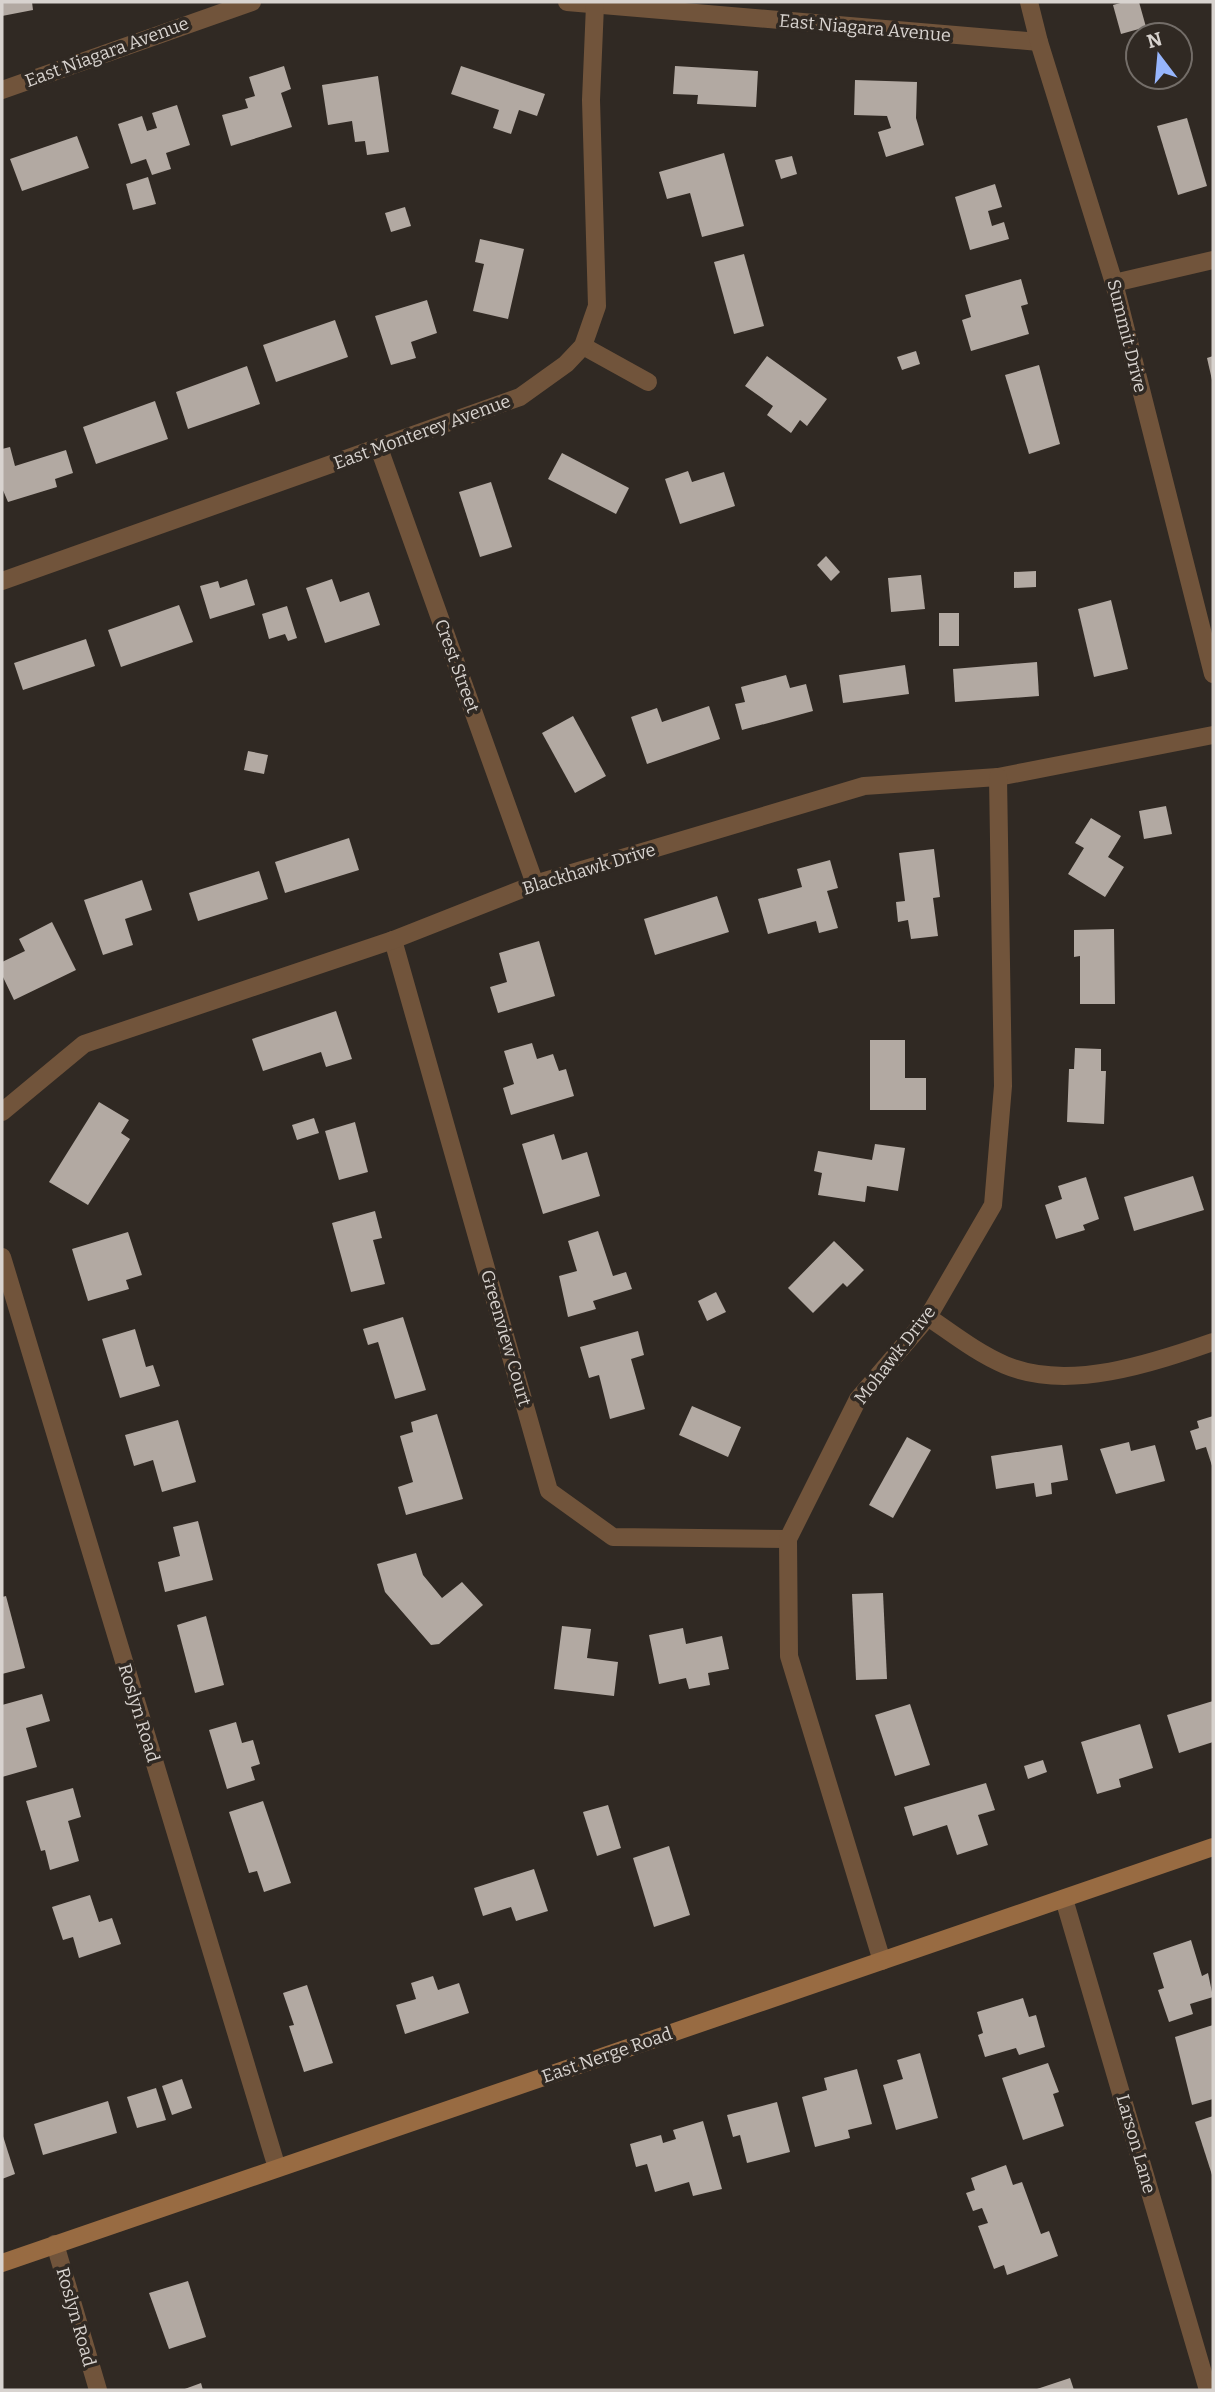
<svg xmlns="http://www.w3.org/2000/svg" width="1215" height="2392" viewBox="0 0 1215 2392" font-family="Bitter,serif">
	<rect width="100%" height="100%" fill="#302923"/>
	<g fill="#b2a9a2">
		<path d="M 2,2 L 32,2 L 33,10 L 2,16 Z"/>
		<path d="M 1124,2 L 1139,2 L 1146,27 L 1121,34 L 1113,5 Z"/>
		<path d="M 284,66 L 291,89 L 281,93 L 292,127 L 231,146 L 222,115 L 248,108 L 245,99 L 255,96 L 249,77 Z"/>
		<path d="M 461,66 L 545,94 L 537,116 L 519,110 L 511,134 L 493,128 L 499,110 L 451,94 Z"/>
		<path d="M 675,66 L 758,71 L 756,107 L 697,104 L 698,95 L 673,94 Z"/>
		<path d="M 378,76 L 389,152 L 367,155 L 365,141 L 355,142 L 352,121 L 328,125 L 322,85 Z"/>
		<path d="M 855,80 L 917,82 L 916,118 L 924,145 L 886,157 L 878,132 L 891,128 L 887,116 L 854,115 Z"/>
		<path d="M 177,105 L 190,145 L 166,153 L 171,169 L 152,175 L 146,159 L 131,164 L 118,124 L 142,116 L 147,131 L 157,128 L 152,113 Z"/>
		<path d="M 1187,118 L 1207,186 L 1178,195 L 1157,126 Z"/>
		<path d="M 77,136 L 89,168 L 22,191 L 10,159 Z"/>
		<path d="M 724,153 L 744,226 L 702,237 L 690,193 L 667,199 L 659,172 Z"/>
		<path d="M 792,156 L 797,174 L 781,179 L 775,160 Z"/>
		<path d="M 148,177 L 156,204 L 133,210 L 126,184 Z"/>
		<path d="M 995,184 L 1002,207 L 988,211 L 992,226 L 1004,222 L 1009,239 L 970,250 L 955,197 Z"/>
		<path d="M 405,207 L 411,226 L 391,232 L 385,213 Z"/>
		<path d="M 480,239 L 524,249 L 508,319 L 473,311 L 484,264 L 475,262 Z"/>
		<path d="M 744,254 L 764,326 L 734,334 L 714,262 Z"/>
		<path d="M 1021,279 L 1028,304 L 1021,306 L 1029,334 L 971,351 L 962,320 L 971,317 L 965,295 Z"/>
		<path d="M 427,300 L 437,333 L 411,342 L 416,358 L 391,365 L 375,316 Z"/>
		<path d="M 335,320 L 348,357 L 276,382 L 263,345 Z"/>
		<path d="M 916,351 L 920,364 L 902,370 L 897,357 Z"/>
		<path d="M 767,356 L 827,399 L 807,426 L 800,420 L 791,433 L 767,415 L 773,406 L 745,386 Z"/>
		<path d="M 1213,356 L 1213,380 L 1212,380 L 1207,358 Z"/>
		<path d="M 1039,365 L 1060,444 L 1029,454 L 1005,375 Z"/>
		<path d="M 247,366 L 260,404 L 188,429 L 176,392 Z"/>
		<path d="M 155,401 L 168,439 L 96,464 L 83,427 Z"/>
		<path d="M 10,447 L 15,466 L 66,450 L 73,473 L 55,479 L 57,487 L 8,502 L 2,488 L 2,449 Z"/>
		<path d="M 562,453 L 629,488 L 616,514 L 548,479 Z"/>
		<path d="M 688,471 L 692,482 L 724,472 L 735,506 L 680,524 L 665,479 Z"/>
		<path d="M 491,482 L 512,547 L 480,557 L 459,492 Z"/>
		<path d="M 826,556 L 840,572 L 831,581 L 817,565 Z"/>
		<path d="M 1036,571 L 1036,587 L 1014,588 L 1014,572 Z"/>
		<path d="M 921,575 L 925,609 L 891,612 L 888,578 Z"/>
		<path d="M 247,579 L 255,605 L 210,619 L 200,586 L 218,581 L 220,588 Z"/>
		<path d="M 332,579 L 340,602 L 369,592 L 380,625 L 325,643 L 306,588 Z"/>
		<path d="M 1111,600 L 1128,669 L 1094,677 L 1078,609 Z"/>
		<path d="M 179,605 L 193,642 L 121,667 L 108,630 Z"/>
		<path d="M 287,606 L 297,638 L 288,641 L 285,634 L 269,639 L 262,614 Z"/>
		<rect x="939" y="613" width="20" height="33"/>
		<path d="M 86,639 L 95,666 L 23,690 L 14,663 Z"/>
		<path d="M 1037,662 L 1039,696 L 955,702 L 953,669 Z"/>
		<path d="M 905,665 L 909,694 L 843,703 L 839,675 Z"/>
		<path d="M 786,675 L 790,688 L 806,684 L 813,711 L 742,730 L 735,704 L 745,702 L 741,687 Z"/>
		<path d="M 709,706 L 720,739 L 647,764 L 631,717 L 657,708 L 662,722 Z"/>
		<path d="M 573,716 L 606,776 L 575,793 L 542,733 Z"/>
		<path d="M 248,751 L 268,755 L 264,774 L 244,770 Z"/>
		<path d="M 1166,806 L 1172,834 L 1144,839 L 1139,811 Z"/>
		<path d="M 1091,818 L 1121,836 L 1108,857 L 1124,867 L 1105,897 L 1068,874 L 1084,848 L 1075,843 Z"/>
		<path d="M 349,838 L 359,870 L 285,893 L 275,862 Z"/>
		<path d="M 934,849 L 940,897 L 933,898 L 938,936 L 911,939 L 908,920 L 898,922 L 896,902 L 905,901 L 899,853 Z"/>
		<path d="M 830,860 L 838,888 L 827,891 L 838,928 L 819,933 L 816,921 L 768,934 L 758,899 L 802,887 L 797,869 Z"/>
		<path d="M 259,871 L 268,899 L 198,921 L 189,893 Z"/>
		<path d="M 142,880 L 152,910 L 125,919 L 133,945 L 103,955 L 84,900 Z"/>
		<path d="M 717,896 L 729,932 L 655,955 L 644,919 Z"/>
		<path d="M 52,922 L 76,970 L 14,1000 L 2,975 L 2,962 L 25,951 L 19,939 Z"/>
		<path d="M 1114,929 L 1115,1004 L 1080,1004 L 1080,956 L 1074,957 L 1074,930 Z"/>
		<path d="M 539,941 L 555,996 L 498,1013 L 490,987 L 507,982 L 499,953 Z"/>
		<path d="M 336,1011 L 352,1059 L 326,1067 L 321,1052 L 263,1071 L 252,1039 Z"/>
		<path d="M 870,1040 L 905,1040 L 905,1078 L 926,1078 L 926,1110 L 870,1110 Z"/>
		<path d="M 532,1043 L 537,1059 L 553,1054 L 559,1071 L 566,1069 L 574,1096 L 511,1115 L 503,1088 L 514,1084 L 504,1051 Z"/>
		<path d="M 1075,1048 L 1101,1049 L 1101,1071 L 1106,1071 L 1104,1124 L 1067,1122 L 1069,1069 L 1074,1069 Z"/>
		<path d="M 99,1102 L 129,1120 L 121,1133 L 130,1139 L 88,1205 L 49,1182 Z"/>
		<path d="M 314,1118 L 319,1133 L 297,1140 L 292,1125 Z"/>
		<path d="M 355,1122 L 368,1172 L 339,1180 L 325,1131 Z"/>
		<path d="M 554,1134 L 562,1160 L 587,1152 L 600,1196 L 543,1214 L 522,1144 Z"/>
		<path d="M 875,1144 L 905,1148 L 898,1191 L 867,1186 L 865,1202 L 818,1195 L 822,1173 L 814,1171 L 818,1151 L 872,1160 Z"/>
		<path d="M 1193,1176 L 1204,1210 L 1134,1231 L 1124,1197 Z"/>
		<path d="M 1086,1177 L 1099,1219 L 1083,1225 L 1085,1230 L 1056,1239 L 1045,1205 L 1062,1199 L 1058,1186 Z"/>
		<path d="M 375,1211 L 382,1238 L 373,1240 L 385,1284 L 351,1292 L 332,1223 Z"/>
		<path d="M 598,1231 L 613,1276 L 626,1272 L 632,1289 L 593,1301 L 596,1309 L 568,1317 L 559,1276 L 577,1271 L 568,1241 Z"/>
		<path d="M 128,1232 L 142,1275 L 126,1280 L 129,1289 L 88,1301 L 72,1249 Z"/>
		<path d="M 834,1241 L 864,1270 L 847,1287 L 843,1283 L 813,1313 L 788,1288 Z"/>
		<path d="M 716,1292 L 726,1312 L 707,1321 L 698,1301 Z"/>
		<path d="M 403,1317 L 426,1390 L 395,1399 L 378,1342 L 368,1345 L 363,1329 Z"/>
		<path d="M 135,1329 L 146,1367 L 153,1365 L 160,1386 L 120,1398 L 102,1339 Z"/>
		<path d="M 638,1331 L 644,1355 L 631,1359 L 645,1409 L 610,1419 L 599,1375 L 589,1378 L 580,1347 Z"/>
		<path d="M 692,1406 L 741,1427 L 728,1457 L 679,1435 Z"/>
		<path d="M 437,1414 L 463,1499 L 406,1515 L 398,1487 L 413,1482 L 400,1436 L 413,1432 L 411,1422 Z"/>
		<path d="M 1213,1416 L 1213,1469 L 1206,1447 L 1196,1450 L 1190,1431 L 1199,1428 L 1197,1421 Z"/>
		<path d="M 178,1420 L 196,1482 L 162,1492 L 153,1460 L 134,1466 L 125,1435 Z"/>
		<path d="M 907,1437 L 931,1450 L 893,1518 L 869,1505 Z"/>
		<path d="M 1129,1442 L 1131,1451 L 1155,1445 L 1165,1481 L 1116,1494 L 1100,1449 Z"/>
		<path d="M 1062,1445 L 1068,1480 L 1051,1483 L 1052,1494 L 1036,1497 L 1034,1483 L 996,1489 L 991,1456 Z"/>
		<path d="M 198,1521 L 213,1580 L 165,1592 L 158,1562 L 180,1556 L 173,1527 Z"/>
		<path d="M 416,1553 L 423,1575 L 442,1598 L 462,1582 L 483,1605 L 439,1644 L 431,1645 L 385,1592 L 377,1564 Z"/>
		<path d="M 883,1593 L 887,1679 L 856,1680 L 852,1594 Z"/>
		<path d="M 6,1596 L 25,1668 L 2,1674 L 2,1597 Z"/>
		<path d="M 206,1616 L 224,1685 L 195,1693 L 177,1625 Z"/>
		<path d="M 562,1626 L 591,1629 L 587,1658 L 618,1662 L 614,1696 L 554,1689 Z"/>
		<path d="M 683,1628 L 686,1644 L 722,1636 L 729,1669 L 708,1673 L 710,1685 L 689,1689 L 686,1678 L 659,1684 L 649,1635 Z"/>
		<path d="M 42,1694 L 50,1721 L 26,1728 L 37,1767 L 2,1777 L 2,1705 Z"/>
		<path d="M 1213,1701 L 1213,1742 L 1179,1753 L 1167,1715 Z"/>
		<path d="M 910,1704 L 930,1765 L 895,1776 L 875,1715 Z"/>
		<path d="M 236,1722 L 242,1743 L 253,1740 L 260,1764 L 251,1767 L 255,1780 L 227,1789 L 209,1730 Z"/>
		<path d="M 1140,1724 L 1153,1768 L 1119,1779 L 1121,1787 L 1097,1794 L 1081,1742 Z"/>
		<path d="M 1043,1760 L 1047,1772 L 1028,1779 L 1024,1766 Z"/>
		<path d="M 986,1783 L 995,1810 L 978,1815 L 988,1845 L 957,1855 L 947,1825 L 913,1836 L 904,1807 Z"/>
		<path d="M 73,1788 L 81,1817 L 68,1821 L 79,1861 L 50,1870 L 45,1850 L 41,1851 L 26,1801 Z"/>
		<path d="M 263,1801 L 291,1883 L 264,1892 L 257,1871 L 249,1873 L 229,1812 Z"/>
		<path d="M 608,1805 L 621,1848 L 597,1856 L 583,1812 Z"/>
		<path d="M 669,1846 L 690,1915 L 654,1927 L 633,1858 Z"/>
		<path d="M 534,1869 L 548,1911 L 516,1921 L 511,1907 L 483,1916 L 474,1888 Z"/>
		<path d="M 90,1895 L 99,1922 L 112,1918 L 121,1944 L 79,1958 L 73,1937 L 63,1940 L 52,1907 Z"/>
		<path d="M 1191,1940 L 1202,1976 L 1208,1973 L 1213,1997 L 1190,2004 L 1193,2014 L 1169,2022 L 1158,1990 L 1164,1988 L 1153,1953 Z"/>
		<path d="M 433,1976 L 438,1990 L 459,1983 L 469,2013 L 405,2034 L 396,2005 L 416,1999 L 411,1983 Z"/>
		<path d="M 307,1985 L 333,2063 L 304,2072 L 289,2026 L 294,2025 L 283,1993 Z"/>
		<path d="M 1023,1998 L 1029,2017 L 1036,2015 L 1045,2047 L 1019,2055 L 1016,2048 L 985,2057 L 978,2035 L 983,2033 L 977,2012 Z"/>
		<path d="M 1213,2025 L 1213,2099 L 1192,2105 L 1175,2037 Z"/>
		<path d="M 920,2053 L 938,2118 L 896,2130 L 883,2085 L 903,2079 L 897,2060 Z"/>
		<path d="M 1048,2063 L 1059,2092 L 1053,2094 L 1064,2126 L 1023,2140 L 1002,2078 Z"/>
		<path d="M 857,2069 L 872,2124 L 848,2130 L 850,2138 L 815,2147 L 802,2097 L 827,2090 L 824,2078 Z"/>
		<path d="M 182,2079 L 192,2108 L 172,2115 L 162,2086 Z"/>
		<path d="M 156,2088 L 166,2120 L 137,2128 L 127,2097 Z"/>
		<path d="M 108,2101 L 117,2133 L 43,2155 L 34,2124 Z"/>
		<path d="M 777,2102 L 790,2152 L 747,2163 L 740,2135 L 733,2137 L 727,2115 Z"/>
		<path d="M 1213,2116 L 1213,2178 L 1195,2122 Z"/>
		<path d="M 703,2121 L 722,2189 L 693,2196 L 689,2182 L 655,2192 L 647,2164 L 636,2167 L 630,2144 L 661,2135 L 663,2143 L 676,2139 L 673,2130 Z"/>
		<path d="M 2,2133 L 15,2174 L 2,2179 Z"/>
		<path d="M 1006,2165 L 1013,2185 L 1022,2182 L 1041,2234 L 1049,2231 L 1058,2256 L 1007,2275 L 1004,2265 L 994,2269 L 978,2226 L 988,2223 L 982,2208 L 973,2211 L 966,2193 L 975,2190 L 971,2178 Z"/>
		<path d="M 188,2281 L 206,2337 L 169,2349 L 149,2293 Z"/>
		<path d="M 1070,2378 L 1074,2390 L 1034,2390 Z"/>
		<path d="M 201,2383 L 203,2390 L 182,2390 Z"/>
	</g>
	<g fill="none" stroke-linecap="round" stroke-linejoin="round">
		<g stroke="#71543b" stroke-width="18">
			<path d="M 567,2 L 1039,42"/>
			<path d="M 1029,2 L 1039,42 L 1114,283 L 1213,674"/>
			<path d="M 2,90 L 252,2"/>
			<path d="M 1114,283 L 1213,260"/>
			<path d="M 583,346 L 648,382"/>
			<path d="M 379,448 L 535,884"/>
			<path d="M 2,581 L 520,397 L 566,364 L 583,346 L 597,306 L 591,100 L 595,5"/>
			<path d="M 393,940 L 549,1491 L 613,1537 L 788,1539"/>
			<path d="M 2,1112 L 84,1044 L 393,940 L 535,884 L 864,786 L 998,777 L 1213,735"/>
			<path d="M 2,1257 L 277,2168"/>
			<path d="M 928,1317 C 953,1334 977,1353 1005,1365 C 1068,1392 1153,1363 1213,1342"/>
			<path d="M 1064,1899 L 1208,2390"/>
			<path d="M 882,1961 L 789,1656 L 788,1539 L 858,1399 L 928,1317 L 993,1205 L 1003,1086 L 998,777"/>
			<path d="M 55,2244 L 98,2390"/>
		</g>
		<path stroke="#986b42" stroke-width="18" d="M 2,2263 L 1213,1847"/>
	</g>
	<g text-anchor="middle" dominant-baseline="central" stroke-width="7" stroke-linejoin="round" paint-order="stroke">
		<g font-size="18" fill="#d8d3cf" stroke="#302923">
			<text transform="translate(865 28) rotate(5)">East Niagara Avenue</text>
			<text transform="translate(107 52) rotate(-20)">East Niagara Avenue</text>
			<text transform="translate(1127 336) rotate(76)">Summit Drive</text>
			<text transform="translate(422 432) rotate(-20)">East Monterey Avenue</text>
			<text transform="translate(457 666) rotate(70)">Crest Street</text>
			<text transform="translate(589 869) rotate(-17)">Blackhawk Drive</text>
			<text transform="translate(506 1338) rotate(74)">Greenview Court</text>
			<text transform="translate(895 1355) rotate(-52)">Mohawk Drive</text>
			<text transform="translate(139 1713) rotate(73)">Roslyn Road</text>
			<text transform="translate(607 2055) rotate(-19)">East Nerge Road</text>
			<text transform="translate(1136 2144) rotate(74)">Larson Lane</text>
			<text transform="translate(76 2317) rotate(74)">Roslyn Road</text>
		</g>
	</g>
	<rect width="1215" height="2392" fill="none" stroke="#d8d3cf" stroke-width="7"/>
	<g transform="translate(1159 56) rotate(344)"><circle r="33" fill="#302923" stroke="#736d68" stroke-width="2"/>
	<path d="M0-5L12 26L0 18L-12 26Z" fill="#97b6fd"/>
	<text y="-10" font-size="19" font-weight="bold" text-anchor="middle" fill="#d8d3cf">N</text>
	</g>
</svg>
